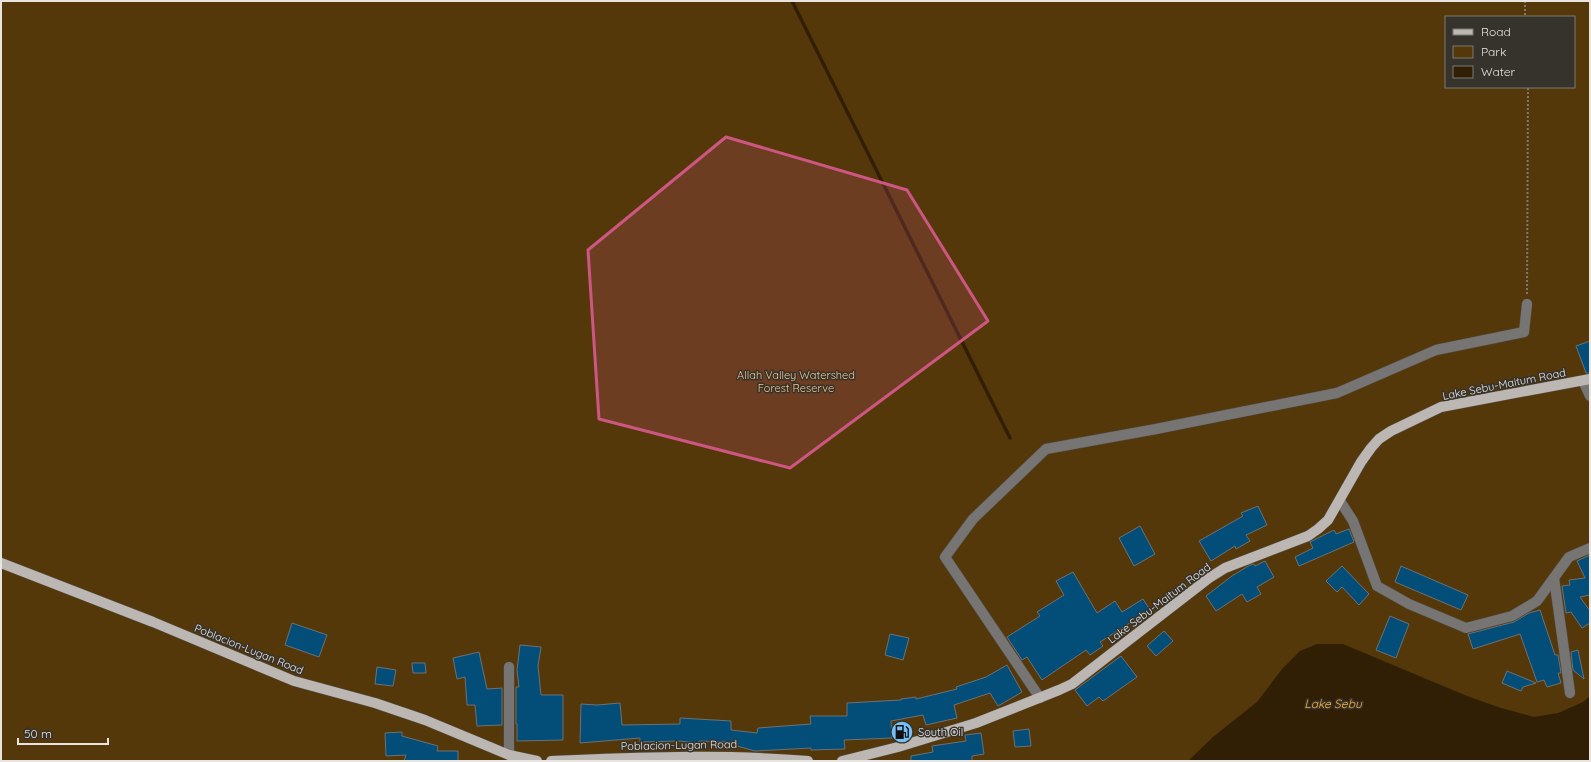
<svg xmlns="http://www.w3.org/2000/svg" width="1591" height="762" viewBox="0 0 1591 762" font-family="Quicksand,sans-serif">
	<rect width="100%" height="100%" fill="#36322c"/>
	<path fill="#553809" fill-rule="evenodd" d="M 1,1 L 1590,1 L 1590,761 L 1,761 ZM 1446,17 L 1574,17 L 1574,87 L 1446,87 Z"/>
	<path fill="#311f05" d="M 1317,644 L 1343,644 L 1467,696 L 1501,708 L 1534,717 L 1558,713 L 1583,702 L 1590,696 L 1590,761 L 1188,761 L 1213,737 L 1257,702 L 1282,669 L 1300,651 Z"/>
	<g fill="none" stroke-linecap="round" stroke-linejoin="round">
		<path stroke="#311f05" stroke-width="3.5" d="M 792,1 L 1010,438"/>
	</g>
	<g fill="#034e78" stroke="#6b7176">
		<path d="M 1590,341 L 1590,373 L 1586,373 L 1576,346 Z"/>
		<path d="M 1258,506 L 1267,525 L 1246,535 L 1250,541 L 1236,549 L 1235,546 L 1211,561 L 1199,541 L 1243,516 L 1241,513 Z"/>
		<path d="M 1140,526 L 1155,554 L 1134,566 L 1119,538 Z"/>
		<path d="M 1349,529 L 1354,542 L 1299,566 L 1295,557 L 1313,548 L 1310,542 L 1334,530 L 1336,534 Z"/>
		<path d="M 1590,555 L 1590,595 L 1580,597 L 1590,611 L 1590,623 L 1582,628 L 1571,612 L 1566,613 L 1562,586 L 1570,585 L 1569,580 L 1585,578 L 1577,561 Z"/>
		<path d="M 1265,561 L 1274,577 L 1257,587 L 1261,594 L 1247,602 L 1242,594 L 1216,611 L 1206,596 L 1232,576 L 1250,565 L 1254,564 L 1255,566 Z"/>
		<path d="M 1342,566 L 1369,594 L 1359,605 L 1342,587 L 1337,592 L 1326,581 Z"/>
		<path d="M 1401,566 L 1468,595 L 1461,610 L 1395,582 Z"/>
		<path d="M 1073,572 L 1097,613 L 1115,601 L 1122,612 L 1143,599 L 1152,613 L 1141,620 L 1139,617 L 1100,642 L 1103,646 L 1090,655 L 1086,650 L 1042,680 L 1027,657 L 1022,660 L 1007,637 L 1040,616 L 1037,612 L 1064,595 L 1056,581 Z"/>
		<path d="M 1540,610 L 1555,655 L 1558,655 L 1561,673 L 1558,673 L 1561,683 L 1547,687 L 1544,680 L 1537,682 L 1520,634 L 1473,649 L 1468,634 L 1514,622 L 1529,613 Z"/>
		<path d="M 1390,616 L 1409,624 L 1396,658 L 1376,650 Z"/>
		<path d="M 292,623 L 327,635 L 319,657 L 285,645 Z"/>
		<path d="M 1164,631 L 1173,641 L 1156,656 L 1147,646 Z"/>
		<path d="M 890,634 L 909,638 L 903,660 L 885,655 Z"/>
		<path d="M 520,645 L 541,647 L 538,666 L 541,695 L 563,695 L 563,740 L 517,741 L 517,724 L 516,724 L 516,687 L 519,687 L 517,670 Z"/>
		<path d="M 1578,650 L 1584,679 L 1573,670 L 1571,652 Z"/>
		<path d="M 479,652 L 487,689 L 502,688 L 502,725 L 477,726 L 475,705 L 467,705 L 465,677 L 457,679 L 453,658 Z"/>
		<path d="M 1121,656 L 1137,677 L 1103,701 L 1099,697 L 1087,706 L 1075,690 Z"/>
		<path d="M 412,663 L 425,663 L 426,673 L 413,673 Z"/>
		<path d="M 1007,665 L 1022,692 L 998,706 L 990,693 L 954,705 L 957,718 L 926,725 L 923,715 L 891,721 L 892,738 L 844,740 L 845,749 L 811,750 L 811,748 L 755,751 L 737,746 L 737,742 L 699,741 L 699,743 L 679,741 L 640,742 L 640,738 L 580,743 L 581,704 L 597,705 L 620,703 L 622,725 L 680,724 L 680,718 L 731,721 L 731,730 L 757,733 L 758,728 L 811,724 L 810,716 L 847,716 L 847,703 L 901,700 L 901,699 L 916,697 L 916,699 L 957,689 L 956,687 L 986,677 Z"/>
		<path d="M 377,667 L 396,670 L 393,686 L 375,684 Z"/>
		<path d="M 1507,671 L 1536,683 L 1523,687 L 1521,691 L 1502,683 Z"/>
		<path d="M 1029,729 L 1031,746 L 1015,747 L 1013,731 Z"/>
		<path d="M 402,732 L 402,736 L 438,746 L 437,751 L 458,751 L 458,761 L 404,761 L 406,755 L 386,756 L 385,733 Z"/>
		<path d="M 981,733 L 984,754 L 972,756 L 972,761 L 911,761 L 911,756 L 933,752 L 932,746 L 966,741 L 965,735 Z"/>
	</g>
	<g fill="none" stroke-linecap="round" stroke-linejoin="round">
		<g stroke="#524f49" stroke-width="11">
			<g id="minor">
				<path d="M 1583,381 L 1590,396"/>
				<path d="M 1340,501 L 1353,521 L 1377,586 L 1409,604 L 1466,628 L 1512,616 L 1537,601 L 1569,557 L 1590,548"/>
				<path d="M 1554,578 L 1570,693"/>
				<path d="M 1040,698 L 945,557 L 973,519 L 1046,449 L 1156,429 L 1337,393 L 1436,350 L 1524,332 L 1527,304"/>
				<path d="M 509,755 L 509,667"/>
			</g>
		</g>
		<g stroke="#524f49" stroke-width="11">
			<g id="major">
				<path d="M 1,563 L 153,622 L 294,681 L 375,703 L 425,720 L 509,755 L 537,761"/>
				<path d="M 551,761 C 637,757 722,754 808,761"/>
				<path d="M 842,761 L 898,747 L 976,723 L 1059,690 L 1072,684 L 1209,578 L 1225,568 L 1308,536 L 1318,529 L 1328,520 L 1361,462 L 1371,448 L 1379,439 L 1391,431 L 1441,407 L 1590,379"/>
			</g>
		</g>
		<g stroke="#7d7974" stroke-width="2" stroke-dasharray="2 2" stroke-linecap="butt">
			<path d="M 1525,1 L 1525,17"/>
			<path d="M 1527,294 L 1528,87"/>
		</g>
		<use href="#minor" stroke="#777573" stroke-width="10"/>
		<use href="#major" stroke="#bcb7b2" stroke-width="10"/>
	</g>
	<path fill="#cd5683" fill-opacity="0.2" stroke="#cd5683" stroke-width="3" stroke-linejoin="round" d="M 726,137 L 907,190 L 988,321 L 790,468 L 599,419 L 588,250 Z"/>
	<defs>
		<g id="fuel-disc" transform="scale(1.15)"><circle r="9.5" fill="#76c0f7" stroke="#36322c"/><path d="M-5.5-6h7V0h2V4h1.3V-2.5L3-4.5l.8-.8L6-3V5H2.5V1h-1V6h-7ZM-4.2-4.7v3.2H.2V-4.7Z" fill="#111"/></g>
	</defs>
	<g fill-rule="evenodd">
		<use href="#fuel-disc" x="902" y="732"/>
	</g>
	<g text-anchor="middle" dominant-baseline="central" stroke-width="3" stroke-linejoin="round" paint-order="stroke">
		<g font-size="11" fill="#f4c78e" stroke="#36322c">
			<text x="796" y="375">Allah Valley Watershed<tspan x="796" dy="13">Forest Reserve</tspan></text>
		</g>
		<g font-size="11" fill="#e8e5e1" stroke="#36322c">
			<text transform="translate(1504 384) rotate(-11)">Lake Sebu-Maitum Road</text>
			<text transform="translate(1159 603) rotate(-37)">Lake Sebu-Maitum Road</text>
			<text transform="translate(249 649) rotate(22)">Poblacion-Lugan Road</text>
			<text transform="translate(679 745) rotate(-1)">Poblacion-Lugan Road</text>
		</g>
		<g font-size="11" fill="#e8e5e1" stroke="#36322c" text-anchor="start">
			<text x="918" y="732">South Oil</text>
		</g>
		<g font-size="12" font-style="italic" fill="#faaf3f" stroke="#36322c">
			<text x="1333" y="703">Lake Sebu</text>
		</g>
	</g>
	<rect width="1591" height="762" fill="none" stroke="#e8e5e1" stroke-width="4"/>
	<rect x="1445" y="16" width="130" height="72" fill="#36322c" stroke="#7d7a74"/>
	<rect x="1453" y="29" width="20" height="6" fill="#bcb7b2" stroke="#7d7a74"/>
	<text x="1481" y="36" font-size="12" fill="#e8e5e1">Road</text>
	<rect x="1453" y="46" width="20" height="12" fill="#553809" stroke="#7d7a74"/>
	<text x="1481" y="56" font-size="12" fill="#e8e5e1">Park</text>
	<rect x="1453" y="66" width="20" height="12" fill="#311f05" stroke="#7d7a74"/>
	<text x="1481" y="76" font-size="12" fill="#e8e5e1">Water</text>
	<path d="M18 738v6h90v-6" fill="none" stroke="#e8e5e1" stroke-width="2"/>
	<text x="24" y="738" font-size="12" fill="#e8e5e1" stroke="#36322c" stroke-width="3" paint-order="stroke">50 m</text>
</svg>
